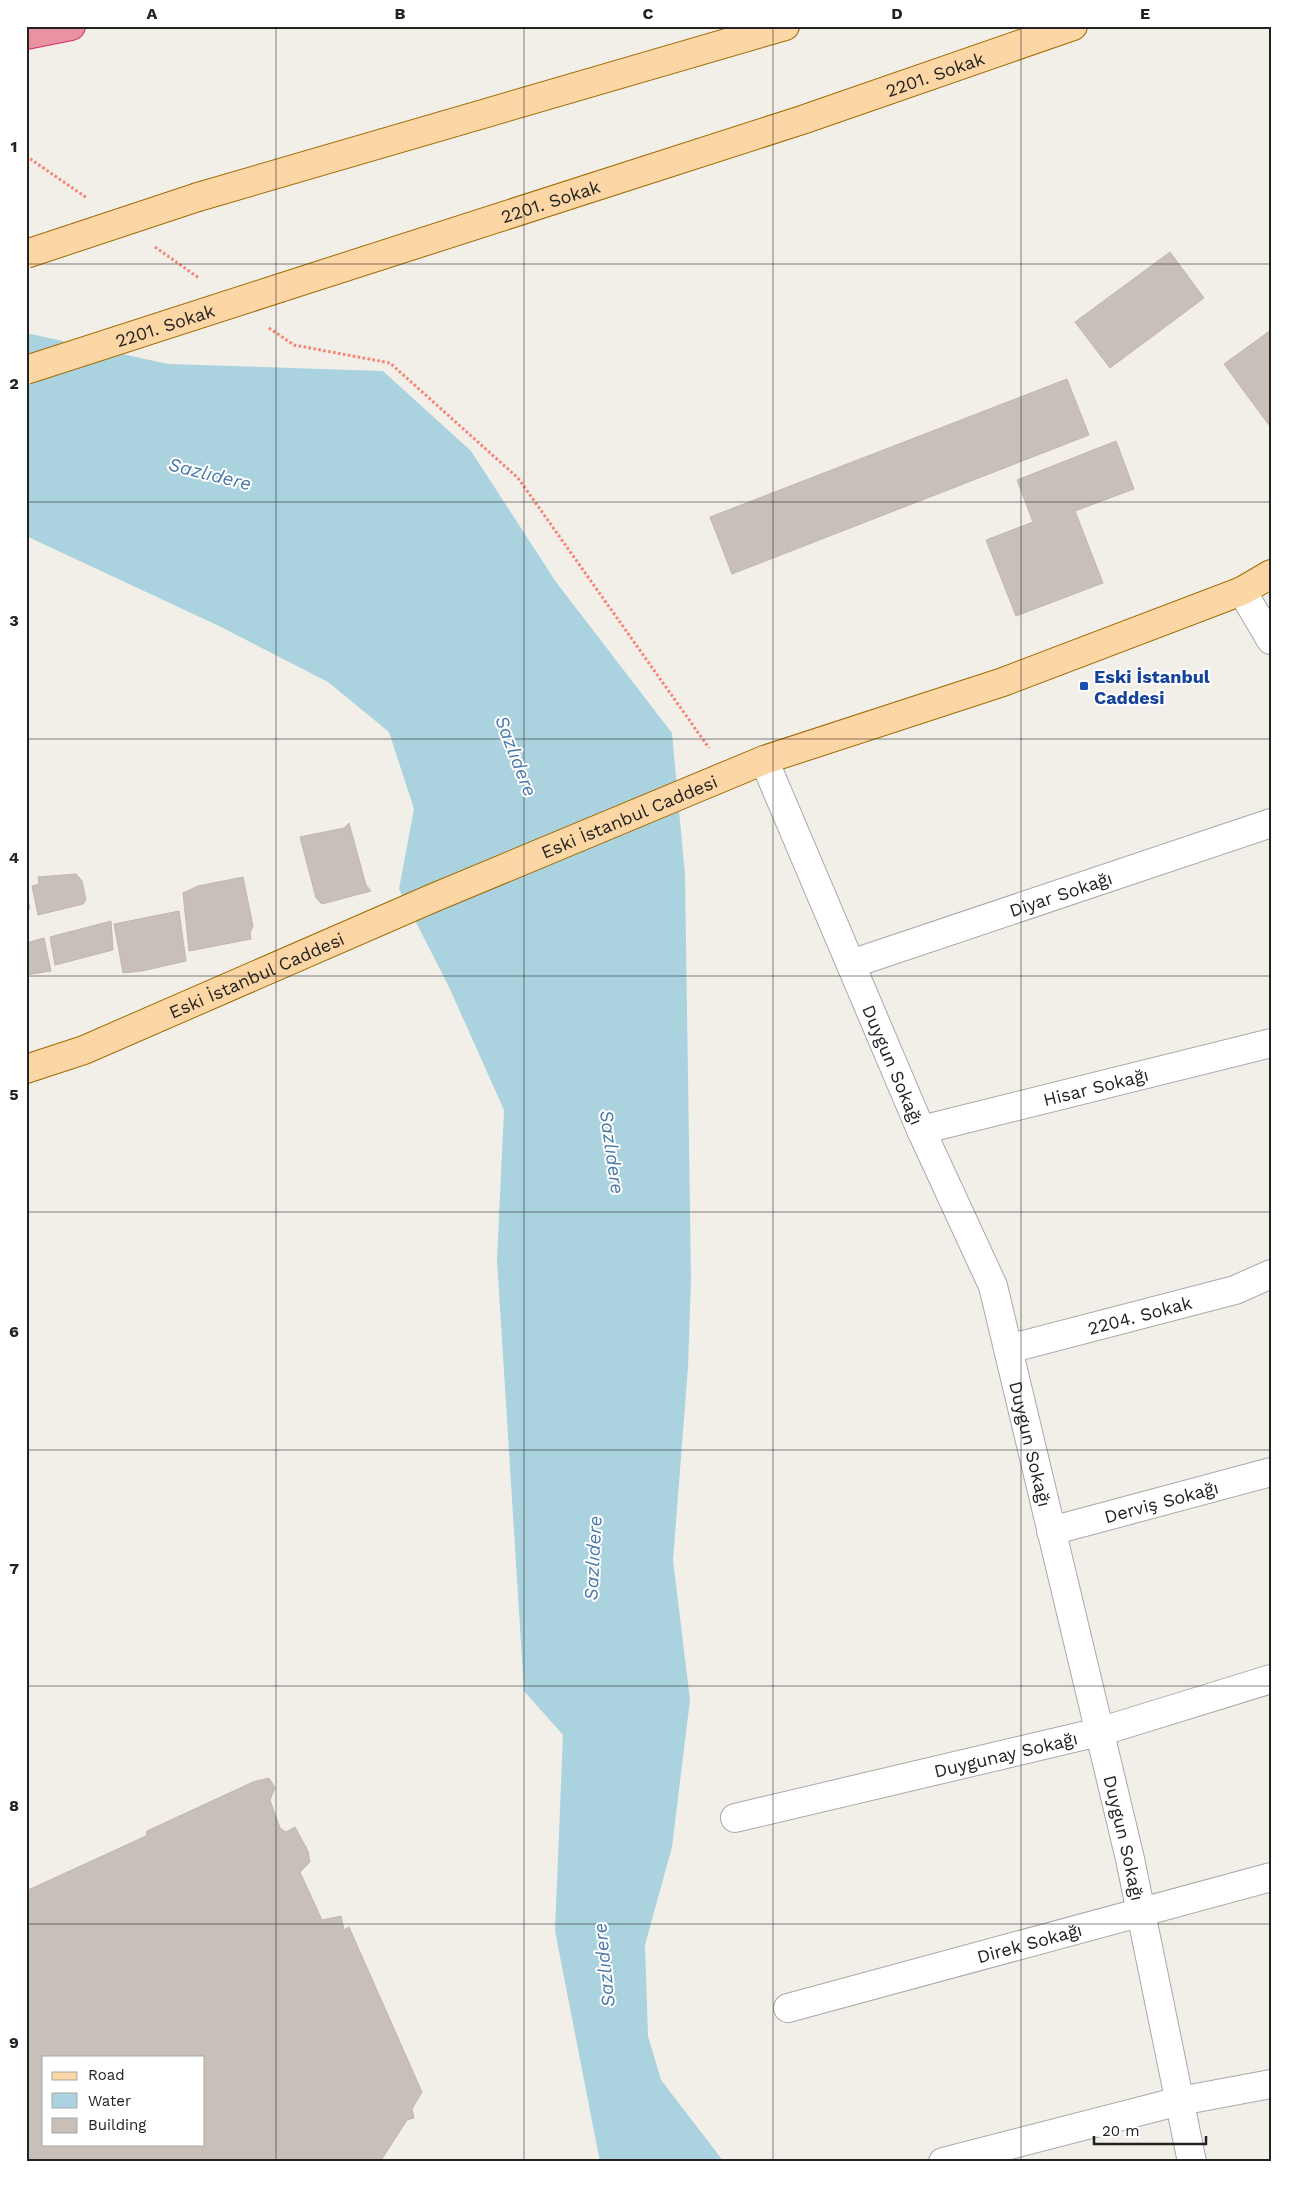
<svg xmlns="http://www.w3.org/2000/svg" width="1297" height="2188" viewBox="0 0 1297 2188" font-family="'Work Sans',sans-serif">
	<rect width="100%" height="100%" fill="#f2efe9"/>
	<path fill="#aad3df" d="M 26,333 L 168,364 L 383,371 L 471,451 L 556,582 L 672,733 L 685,875 L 691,1279 L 688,1367 L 673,1560 L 690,1700 L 672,1847 L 645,1945 L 648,2036 L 661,2080 L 724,2162 L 600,2162 L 555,1931 L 563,1735 L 524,1691 L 497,1260 L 504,1110 L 449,987 L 399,889 L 414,809 L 389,732 L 328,682 L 219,626 L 26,536 Z"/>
	<g fill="#c7bfb8" stroke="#c4b6ab" fill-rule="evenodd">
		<path d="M 1170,252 L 1204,298 L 1110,368 L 1075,322 Z"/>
		<path d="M 1271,330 L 1271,417 L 1266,421 L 1224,364 Z"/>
		<path d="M 1067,379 L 1089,435 L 732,574 L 710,517 Z"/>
		<path d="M 1271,417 L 1271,428 L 1266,421 Z"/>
		<path d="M 1116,441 L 1134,489 L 1075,511 L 1103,583 L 1016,616 L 986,540 L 1033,522 L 1017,480 Z"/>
		<path d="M 349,823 L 366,885 L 371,891 L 322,904 L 316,898 L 300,837 L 344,828 Z"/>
		<path d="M 76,874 L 82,881 L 86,900 L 83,904 L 38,915 L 32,886 L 39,884 L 38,877 Z"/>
		<path d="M 243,877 L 253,926 L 250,933 L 251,939 L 189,951 L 183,893 L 198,886 Z"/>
		<path d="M 26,889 L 30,909 L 26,910 Z"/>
		<path d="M 179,911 L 186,961 L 142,971 L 123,973 L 114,924 Z"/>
		<path d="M 111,921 L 113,950 L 55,965 L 50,937 Z"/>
		<path d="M 44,938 L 51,971 L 26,975 L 26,943 Z"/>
		<path d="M 269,1778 L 275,1788 L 270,1800 L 280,1828 L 286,1832 L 295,1827 L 308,1851 L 310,1862 L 300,1872 L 322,1920 L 341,1916 L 344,1930 L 349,1927 L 422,2092 L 412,2109 L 414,2118 L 407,2120 L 380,2162 L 26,2162 L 26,1891 L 146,1836 L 147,1831 L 253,1782 ZM 44,2057 L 204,2057 L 204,2144 L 44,2144 Z"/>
	</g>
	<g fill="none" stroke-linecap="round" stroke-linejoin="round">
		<g stroke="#a9a9a9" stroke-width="30">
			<g id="minor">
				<path d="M 1242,591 L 1271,640"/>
				<path id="s1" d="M 764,760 L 921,1130 L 993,1286 L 1130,1859 L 1192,2162"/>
				<path id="s2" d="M 851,964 L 1271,823"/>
				<path id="s3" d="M 921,1130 L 1271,1043"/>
				<path id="s4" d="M 1008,1349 L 1235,1290 L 1271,1274"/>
				<path id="s5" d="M 1051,1531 L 1271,1472"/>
				<path id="s6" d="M 735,1818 L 1099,1732 L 1271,1679"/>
				<path id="s7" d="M 788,2008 L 1271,1877"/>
				<path d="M 943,2162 L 1180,2101 L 1271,2084"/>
			</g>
		</g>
		<g stroke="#a06b00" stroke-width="30">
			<g id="major">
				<path d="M 198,197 L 785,26"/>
				<path id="s8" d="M 280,288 L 802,120 L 1073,26"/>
				<path id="s9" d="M 26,1069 L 84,1050 L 433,898 L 764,760 L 1003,682 L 1242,591 L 1271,574"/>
			</g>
		</g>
		<g stroke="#dc2a67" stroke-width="30">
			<path id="highway" d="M 26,35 L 71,26"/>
		</g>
		<g stroke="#fa8072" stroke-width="3" stroke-dasharray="2.5 2.5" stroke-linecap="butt">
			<path d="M 26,156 L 87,198"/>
			<path d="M 155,247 L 199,278"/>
			<path d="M 269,328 L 294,345 L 390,363 L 518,478 L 709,748"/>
		</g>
		<use href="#minor" stroke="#fff" stroke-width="28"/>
		<use href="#major" stroke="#fcd6a4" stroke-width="28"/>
		<use href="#highway" stroke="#e892a2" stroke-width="28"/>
		<g stroke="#a06b00" stroke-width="30" stroke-linecap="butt">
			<g id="major-bridge">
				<path d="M 26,254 L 198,197"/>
				<path id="s10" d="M 26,370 L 280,288"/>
			</g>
		</g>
		<use href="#major-bridge" stroke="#fcd6a4" stroke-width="28"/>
	</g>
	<path fill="none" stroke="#222" stroke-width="1" stroke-opacity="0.55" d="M 276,26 L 276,2162M 524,26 L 524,2162M 773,26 L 773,2162M 1021,26 L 1021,2162M 26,264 L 1271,264M 26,502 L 1271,502M 26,739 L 1271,739M 26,976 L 1271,976M 26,1212 L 1271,1212M 26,1450 L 1271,1450M 26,1686 L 1271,1686M 26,1924 L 1271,1924"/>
	<rect fill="#1a4fb4" stroke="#fff" stroke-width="2" x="1079" y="681" width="10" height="10" rx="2.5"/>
	<g text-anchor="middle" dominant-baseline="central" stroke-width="4" stroke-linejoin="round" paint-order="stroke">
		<g font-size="18" fill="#222" stroke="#fff">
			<text stroke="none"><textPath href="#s8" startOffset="689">2201. Sokak</textPath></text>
			<text stroke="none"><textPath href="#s8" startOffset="284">2201. Sokak</textPath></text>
			<text stroke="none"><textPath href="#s10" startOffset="146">2201. Sokak</textPath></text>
			<text stroke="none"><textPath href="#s9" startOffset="654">Eski İstanbul Caddesi</textPath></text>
			<text stroke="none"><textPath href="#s2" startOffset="221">Diyar Sokağı</textPath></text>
			<text stroke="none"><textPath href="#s9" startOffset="249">Eski İstanbul Caddesi</textPath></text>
			<text stroke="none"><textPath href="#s1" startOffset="331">Duygun Sokağı</textPath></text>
			<text stroke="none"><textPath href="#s3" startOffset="180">Hisar Sokağı</textPath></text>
			<text stroke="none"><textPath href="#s4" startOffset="136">2204. Sokak</textPath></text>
			<text stroke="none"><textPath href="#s1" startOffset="736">Duygun Sokağı</textPath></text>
			<text stroke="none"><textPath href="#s5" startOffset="114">Derviş Sokağı</textPath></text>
			<text stroke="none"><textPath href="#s6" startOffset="278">Duygunay Sokağı</textPath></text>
			<text stroke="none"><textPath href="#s1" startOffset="1141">Duygun Sokağı</textPath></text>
			<text stroke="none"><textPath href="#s7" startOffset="250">Direk Sokağı</textPath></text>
		</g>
		<g font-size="18" font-weight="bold" fill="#164399" stroke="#fff" text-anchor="start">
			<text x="1094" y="676">Eski İstanbul<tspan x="1094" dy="21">Caddesi</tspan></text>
		</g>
		<g font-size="19" font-style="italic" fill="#4a7aab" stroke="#fff">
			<text transform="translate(210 474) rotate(14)">Sazlıdere</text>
			<text transform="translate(516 756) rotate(69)">Sazlıdere</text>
			<text transform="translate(612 1152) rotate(82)">Sazlıdere</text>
			<text transform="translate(593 1558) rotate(-87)">Sazlıdere</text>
			<text transform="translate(604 1965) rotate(-96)">Sazlıdere</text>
		</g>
	</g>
	<rect width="1297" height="2188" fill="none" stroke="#ffffff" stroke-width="55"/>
	<rect x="42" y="2056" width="162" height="90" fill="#ffffff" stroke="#a7a7a7"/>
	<rect x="52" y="2072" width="25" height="8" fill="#fcd6a4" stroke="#a7a7a7"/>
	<text x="88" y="2080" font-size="15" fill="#222222">Road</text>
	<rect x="52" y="2093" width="25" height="15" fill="#aad3df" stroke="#a7a7a7"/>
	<text x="88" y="2106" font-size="15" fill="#222222">Water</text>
	<rect x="52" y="2118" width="25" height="15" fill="#c7bfb8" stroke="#a7a7a7"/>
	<text x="88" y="2130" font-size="15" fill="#222222">Building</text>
	<path d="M1094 2136v8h112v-8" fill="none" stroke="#222222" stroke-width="2.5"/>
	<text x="1102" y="2136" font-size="15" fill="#222222" stroke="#ffffff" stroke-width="4" paint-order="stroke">20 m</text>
	<rect x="28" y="28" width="1242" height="2132" fill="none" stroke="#222" stroke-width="2"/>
	<g font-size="16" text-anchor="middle" font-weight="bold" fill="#222">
		<text x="152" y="19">A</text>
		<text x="400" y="19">B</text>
		<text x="648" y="19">C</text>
		<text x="897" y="19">D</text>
		<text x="1145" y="19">E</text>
		<text x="14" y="152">1</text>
		<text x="14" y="389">2</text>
		<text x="14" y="626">3</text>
		<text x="14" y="863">4</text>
		<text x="14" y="1100">5</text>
		<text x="14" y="1337">6</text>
		<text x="14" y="1574">7</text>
		<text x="14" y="1811">8</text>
		<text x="14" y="2048">9</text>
	</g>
</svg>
